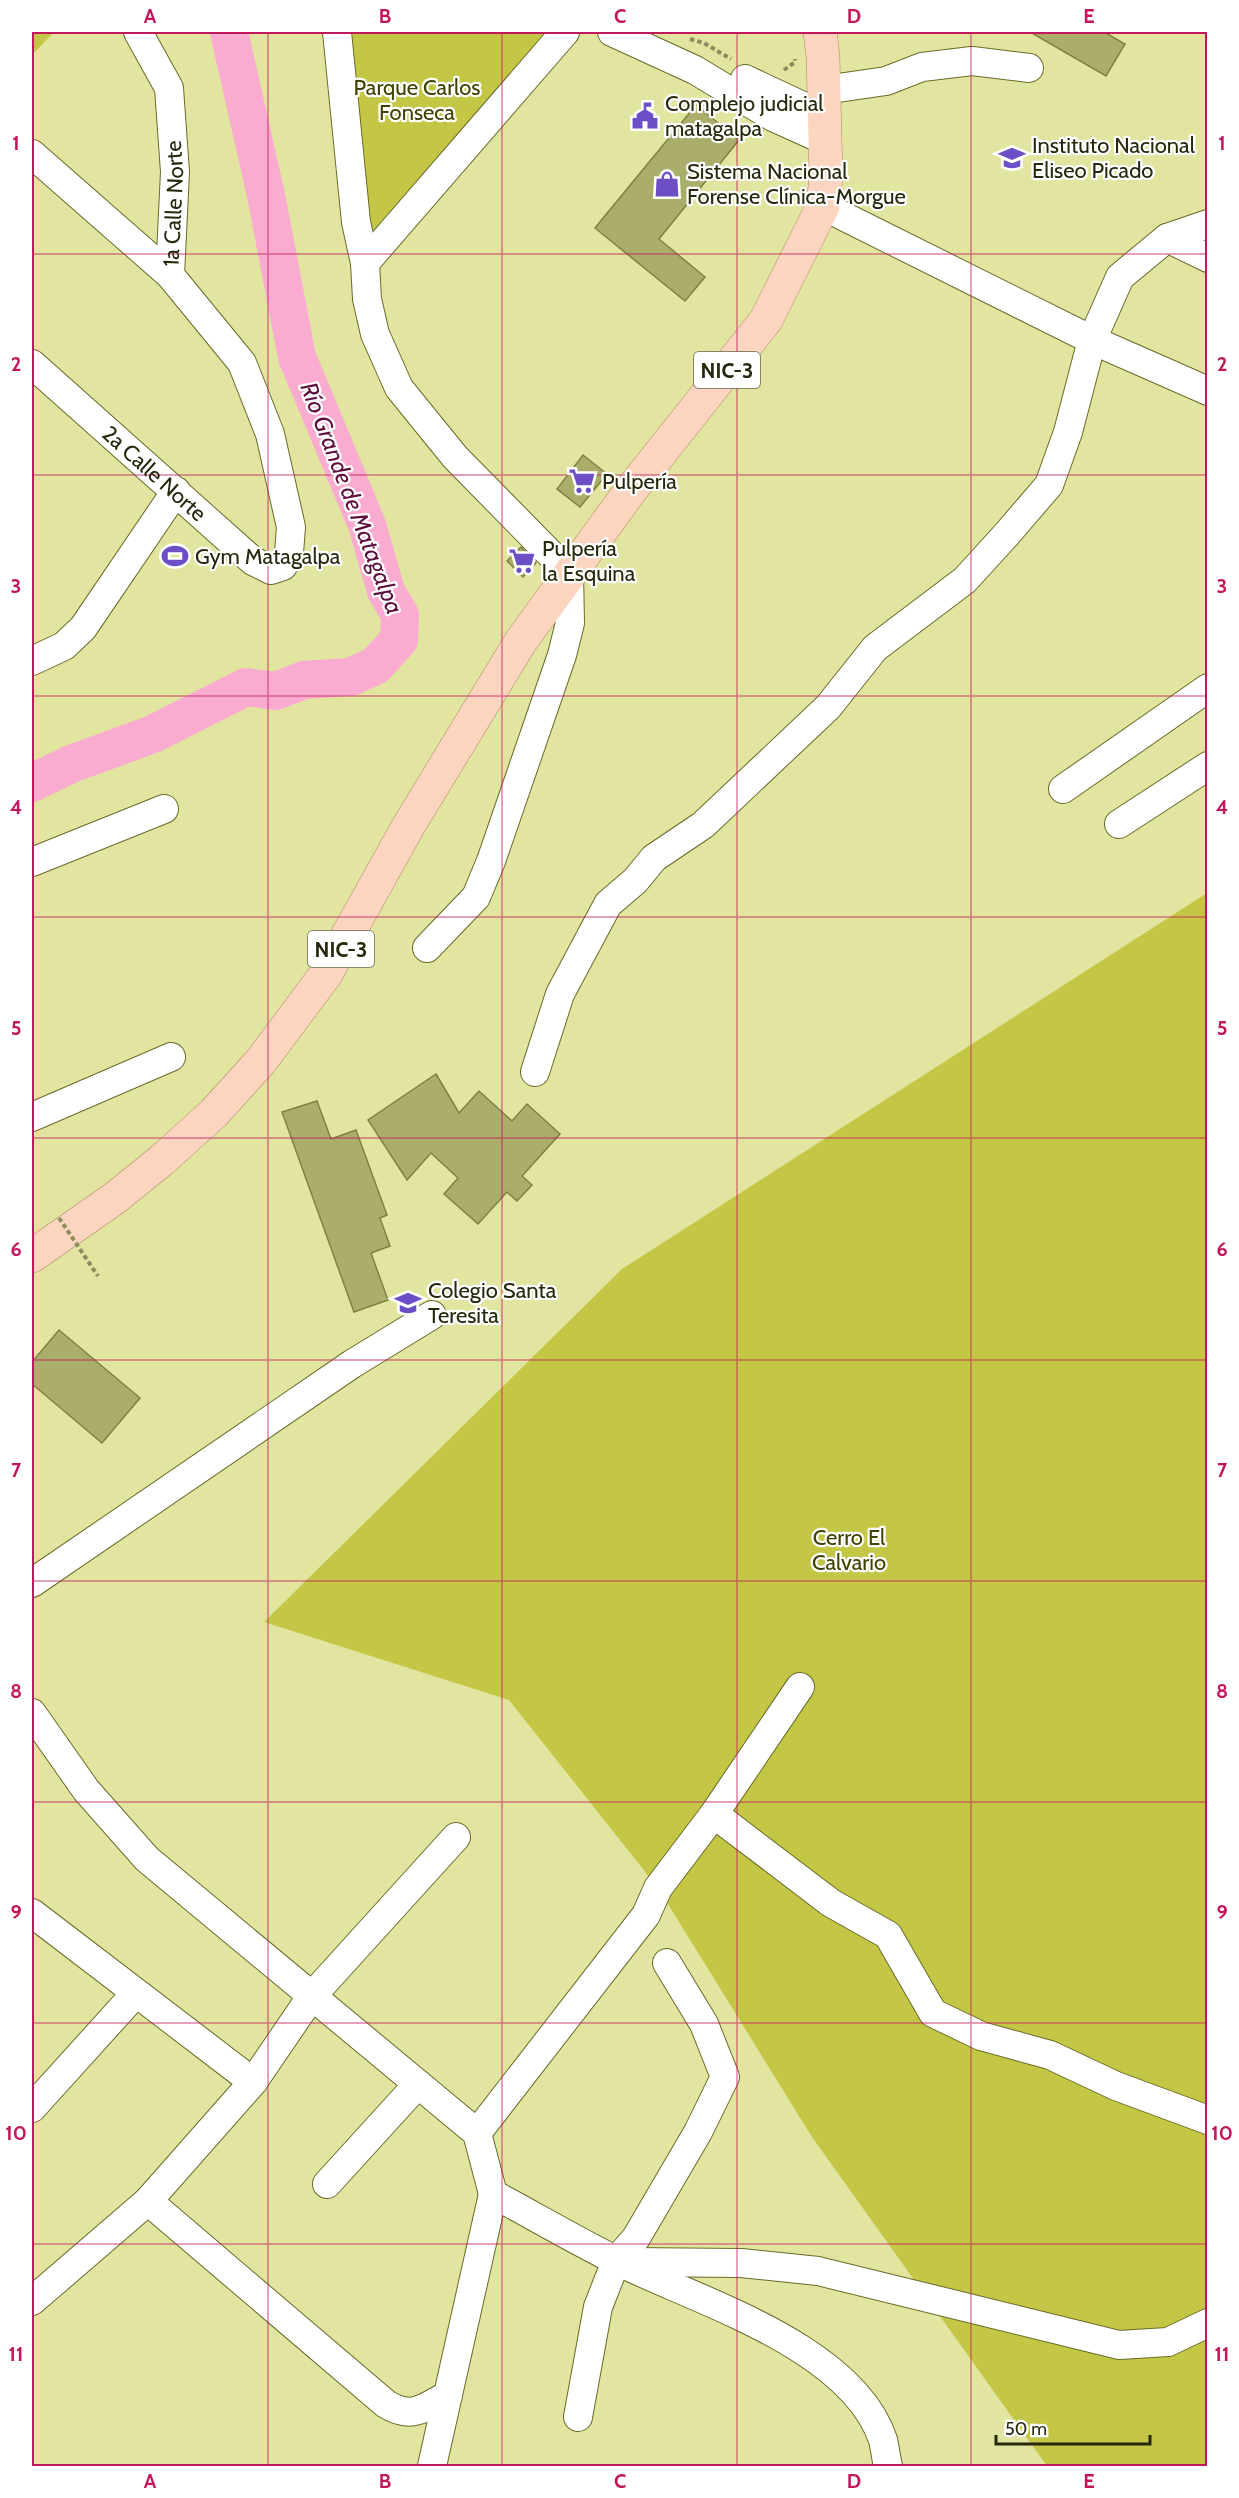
<svg xmlns="http://www.w3.org/2000/svg" width="1239" height="2498" viewBox="0 0 1239 2498" font-family="Cabin,sans-serif">
	<rect width="100%" height="100%" fill="#e1e5a0"/>
	<g fill="#c4c746">
		<path d="M 32,32 L 54,32 L 32,55 Z"/>
		<path d="M 339,32 L 565,32 L 365,263 Z"/>
		<path d="M 1207,893 L 1207,2466 L 1047,2466 L 812,2137 L 658,1888 L 509,1700 L 264,1622 L 622,1269 Z"/>
	</g>
	<g fill="none" stroke-linecap="round" stroke-linejoin="round">
		<path stroke="#faacd0" stroke-width="38" d="M 32,783 L 71,764 L 153,734 L 246,687 L 276,691 L 304,680 L 350,677 L 375,666 L 399,640 L 400,615 L 386,591 L 367,525 L 297,357 L 266,195 L 229,32"/>
	</g>
	<g fill="#abae6b" stroke="#808240" stroke-width="1.5">
		<path d="M 1030,32 L 1104,32 L 1125,44 L 1106,76 Z"/>
		<path d="M 696,105 L 739,140 L 659,239 L 705,277 L 685,301 L 595,228 Z"/>
		<path d="M 583,455 L 607,474 L 580,507 L 557,489 Z"/>
		<path d="M 521,547 L 536,563 L 523,577 L 507,561 Z"/>
		<path d="M 436,1074 L 459,1113 L 479,1091 L 512,1121 L 527,1104 L 560,1134 L 522,1176 L 532,1185 L 517,1201 L 507,1192 L 478,1224 L 444,1194 L 458,1178 L 431,1153 L 407,1180 L 368,1120 Z"/>
		<path d="M 317,1101 L 331,1139 L 356,1130 L 387,1215 L 380,1218 L 390,1246 L 371,1253 L 388,1300 L 354,1312 L 282,1112 Z"/>
		<path d="M 59,1330 L 140,1398 L 102,1443 L 32,1384 L 32,1362 Z"/>
	</g>
	<g fill="none" stroke-linecap="round" stroke-linejoin="round">
		<g stroke="#696b28" stroke-width="30">
			<g id="minor">
				<path d="M 337,32 L 356,222 L 365,263 L 367,299 L 375,334 L 399,388 L 455,457 L 569,573 L 570,623 L 562,655 L 491,861 L 476,897 L 427,948"/>
				<path d="M 612,32 L 695,70 L 773,117 L 824,140"/>
				<path d="M 745,79 L 824,116"/>
				<path d="M 824,90 L 886,81 L 922,67 L 972,61 L 1029,68"/>
				<path d="M 32,154 L 170,275"/>
				<path d="M 823,206 L 1092,340 L 1208,391"/>
				<path d="M 1167,238 L 1208,258"/>
				<path d="M 365,263 L 565,32"/>
				<path id="s1" d="M 32,364 L 253,561 L 271,570 L 283,566 L 289,553 L 291,527 L 270,434 L 242,363 L 170,275 L 175,172 L 169,88 L 138,32"/>
				<path d="M 32,661 L 64,646 L 83,628 L 176,491"/>
				<path d="M 1063,789 L 1208,688"/>
				<path d="M 1119,824 L 1208,766"/>
				<path d="M 32,862 L 164,809"/>
				<path d="M 535,1072 L 560,994 L 608,904 L 635,881 L 654,858 L 703,825 L 828,707 L 875,648 L 965,580 L 1006,535 L 1049,485 L 1068,432 L 1092,340 L 1120,277 L 1167,238 L 1208,224"/>
				<path d="M 32,1117 L 171,1057"/>
				<path d="M 32,1583 L 352,1364 L 432,1315"/>
				<path d="M 32,1713 L 86,1790 L 147,1859 L 477,2133 L 493,2194 C 534,2216 575,2240 617,2261 C 697,2301 852,2346 883,2440 C 885,2448 886,2458 888,2466"/>
				<path d="M 714,1814 L 831,1903 L 888,1935 L 933,2013 L 981,2036 L 1050,2055 L 1116,2086 L 1208,2120"/>
				<path d="M 32,1913 L 253,2082"/>
				<path d="M 32,2108 L 135,1994"/>
				<path d="M 477,2133 L 646,1915 L 658,1888 L 714,1814 L 800,1687"/>
				<path d="M 327,2184 L 418,2084"/>
				<path d="M 148,2201 L 386,2404 C 412,2420 424,2408 448,2395"/>
				<path d="M 628,2262 L 741,2263 L 818,2271 L 1119,2345 L 1168,2342 L 1208,2323"/>
				<path d="M 32,2301 L 148,2201 L 253,2082 L 311,1997 L 456,1837"/>
				<path d="M 578,2417 L 598,2307 L 616,2261 L 636,2238 L 698,2132 L 725,2077 L 704,2024 L 667,1963"/>
				<path d="M 432,2466 L 493,2194"/>
			</g>
		</g>
		<g stroke="#af8664" stroke-width="34">
			<path id="major" d="M 32,1256 L 115,1198 L 162,1160 L 214,1113 L 261,1061 L 326,974 L 409,825 L 521,641 L 631,490 L 766,320 L 823,206 L 826,177 L 823,56 L 820,32"/>
		</g>
		<g stroke="#8b8d5b" stroke-width="4" stroke-dasharray="4.5 3" stroke-linecap="butt">
			<path d="M 690,39 L 704,43 L 731,59"/>
			<path d="M 784,70 L 795,62 L 795,59"/>
		</g>
		<use href="#minor" stroke="#fff" stroke-width="28"/>
		<use href="#major" stroke="#fbd5bf" stroke-width="33"/>
		<path stroke="#8b8d5b" stroke-width="4" stroke-dasharray="4.5 3" stroke-linecap="butt" d="M 59,1218 L 98,1276"/>
	</g>
	<path fill="none" stroke="#c2185b" stroke-width="1.5" stroke-opacity="0.55" d="M 268,32 L 268,2466M 502,32 L 502,2466M 737,32 L 737,2466M 971,32 L 971,2466M 32,254 L 1208,254M 32,475 L 1208,475M 32,696 L 1208,696M 32,917 L 1208,917M 32,1138 L 1208,1138M 32,1360 L 1208,1360M 32,1581 L 1208,1581M 32,1802 L 1208,1802M 32,2023 L 1208,2023M 32,2244 L 1208,2244"/>
	<defs>
		<g id="civic-bare" transform="scale(2.07)"><path d="M-.6-6.5H3V-4.5H.6V-3L4-1V1h2V6H-6V1h2V-1L-.6-3ZM-1.2 2.5V6h2.4V2.5Z" fill="#6c4ec7" stroke="#fff" stroke-width="2.5" paint-order="stroke"/></g>
		<g id="school-bare" transform="scale(2.07)"><path d="M0-5L7-2L0 1L-7-2ZM-4 1L0 2.5L4 1V4Q0 6-4 4Z" fill="#6c4ec7" stroke="#fff" stroke-width="2.5" paint-order="stroke"/></g>
		<g id="shop-bare" transform="scale(2.07)"><path d="M-5-2.5h2.3a2.7 3.5 0 0 1 5.4 0H5L5.5 6h-11ZM-1.5-2.5h3a1.5 2.3 0 0 0-3 0Z" fill="#6c4ec7" stroke="#fff" stroke-width="2.5" paint-order="stroke"/></g>
		<g id="supermarket-bare" transform="scale(2.07)"><path d="M-6-5.5h2.5l.6 2H6L4.5 2H-2.5L-4.4-4H-6ZM-1.5 3.2a1.3 1.3 0 1 0 .1 0ZM3 3.2a1.3 1.3 0 1 0 .1 0Z" fill="#6c4ec7" stroke="#fff" stroke-width="2.5" paint-order="stroke"/></g>
		<g id="stadium-bare" transform="scale(2.07)"><path d="M0-5a6.5 5 0 1 0 0 10a6.5 5 0 1 0 0-10ZM-3.5-1.8h7v3.6h-7Z" fill="#6c4ec7" stroke="#fff" stroke-width="2.5" paint-order="stroke"/></g>
	</defs>
	<g fill-rule="evenodd">
		<use href="#civic-bare" x="645" y="116"/>
		<use href="#school-bare" x="1012" y="158"/>
		<use href="#shop-bare" x="667" y="184"/>
		<use href="#supermarket-bare" x="582" y="481"/>
		<use href="#stadium-bare" x="175" y="556"/>
		<use href="#supermarket-bare" x="522" y="561"/>
		<use href="#school-bare" x="408" y="1303"/>
	</g>
	<g text-anchor="middle" dominant-baseline="central" stroke-width="4.5" stroke-linejoin="round" paint-order="stroke">
		<g fill="#fff" stroke="#676854" stroke-width="1.5">
			<rect x="694" y="352" width="66" height="36" rx="4.5"/>
			<rect x="308" y="931" width="66" height="36" rx="4.5"/>
		</g>
		<g font-size="21" font-weight="bold" fill="#26270b">
			<text x="727" y="370">NIC-3</text>
			<text x="341" y="949">NIC-3</text>
		</g>
		<g font-size="22" fill="#404100" stroke="#fff">
			<text x="417" y="87">Parque Carlos<tspan x="417" dy="25">Fonseca</tspan></text>
			<text x="849" y="1537">Cerro El<tspan x="849" dy="25">Calvario</tspan></text>
		</g>
		<g font-size="22" fill="#26270b" stroke="#fff" text-anchor="start">
			<text x="665" y="103">Complejo judicial<tspan x="665" dy="25">matagalpa</tspan></text>
			<text x="1032" y="145">Instituto Nacional<tspan x="1032" dy="25">Eliseo Picado</tspan></text>
			<text x="687" y="171">Sistema Nacional<tspan x="687" dy="25">Forense Clínica-Morgue</tspan></text>
			<text x="602" y="481">Pulpería</text>
			<text x="542" y="548">Pulpería<tspan x="542" dy="25">la Esquina</tspan></text>
			<text x="195" y="556">Gym Matagalpa</text>
			<text x="428" y="1290">Colegio Santa<tspan x="428" dy="25">Teresita</tspan></text>
		</g>
		<g font-size="22" fill="#26270b" stroke="#fff">
			<text stroke="none"><textPath href="#s1" startOffset="726">1a Calle Norte</textPath></text>
			<text stroke="none"><textPath href="#s1" startOffset="164">2a Calle Norte</textPath></text>
		</g>
		<g font-size="24" font-style="italic" fill="#5d0e3c" stroke="#fff">
			<text transform="translate(352 498) rotate(69)">Río Grande de Matagalpa</text>
		</g>
	</g>
	<rect width="1239" height="2498" fill="none" stroke="#ffffff" stroke-width="66"/>
	<path d="M996 2435v9h154v-9" fill="none" stroke="#26270b" stroke-width="3"/>
	<text x="1005" y="2435" font-size="18" fill="#26270b" stroke="#ffffff" stroke-width="4.5" paint-order="stroke">50 m</text>
	<rect x="33" y="33" width="1173" height="2432" fill="none" stroke="#c2185b" stroke-width="2"/>
	<g font-size="20" text-anchor="middle" font-weight="bold" fill="#c2185b">
		<text x="150" y="23">A</text>
		<text x="385" y="23">B</text>
		<text x="620" y="23">C</text>
		<text x="854" y="23">D</text>
		<text x="1089" y="23">E</text>
		<text x="16" y="150">1</text>
		<text x="1222" y="150">1</text>
		<text x="16" y="371">2</text>
		<text x="1222" y="371">2</text>
		<text x="16" y="593">3</text>
		<text x="1222" y="593">3</text>
		<text x="16" y="814">4</text>
		<text x="1222" y="814">4</text>
		<text x="16" y="1035">5</text>
		<text x="1222" y="1035">5</text>
		<text x="16" y="1256">6</text>
		<text x="1222" y="1256">6</text>
		<text x="16" y="1477">7</text>
		<text x="1222" y="1477">7</text>
		<text x="16" y="1698">8</text>
		<text x="1222" y="1698">8</text>
		<text x="16" y="1919">9</text>
		<text x="1222" y="1919">9</text>
		<text x="16" y="2140">10</text>
		<text x="1222" y="2140">10</text>
		<text x="16" y="2361">11</text>
		<text x="1222" y="2361">11</text>
		<text x="150" y="2488">A</text>
		<text x="385" y="2488">B</text>
		<text x="620" y="2488">C</text>
		<text x="854" y="2488">D</text>
		<text x="1089" y="2488">E</text>
	</g>
</svg>
